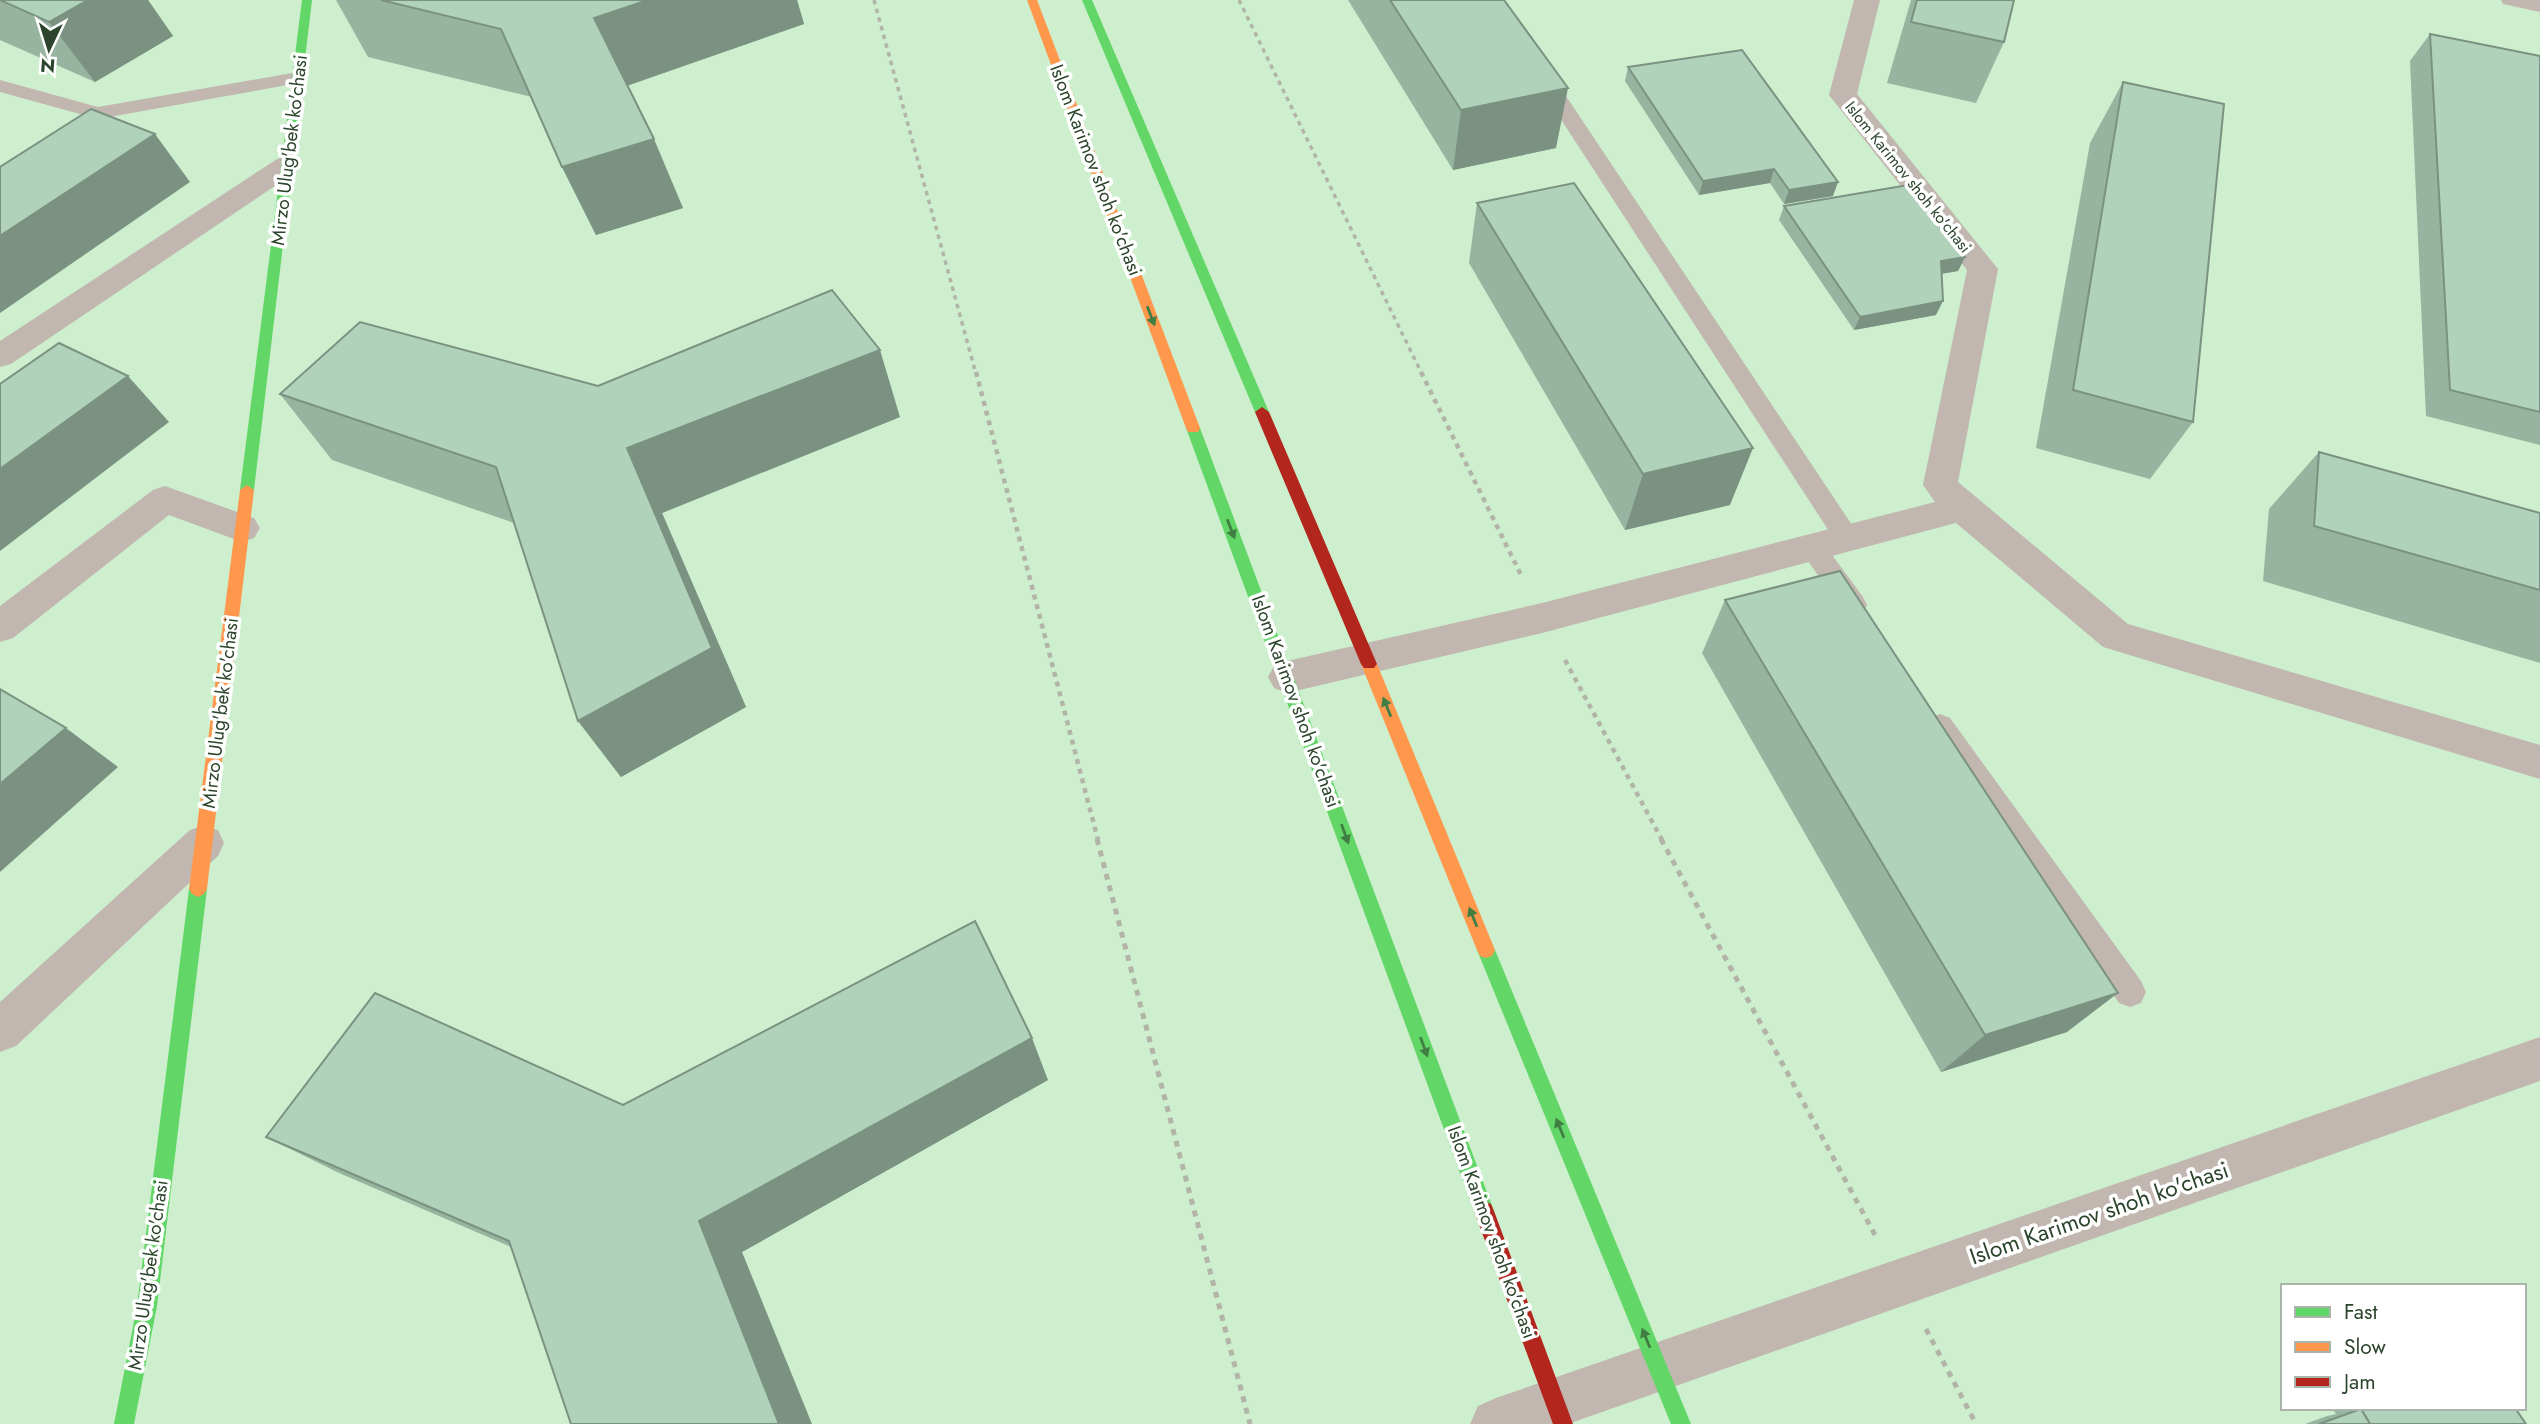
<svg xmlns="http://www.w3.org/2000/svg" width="2540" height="1424" viewBox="0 0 2540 1424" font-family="Jost,sans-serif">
	<rect width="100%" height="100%" fill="#cdefcd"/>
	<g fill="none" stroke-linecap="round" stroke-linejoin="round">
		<g stroke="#b2b4a8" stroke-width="3.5" stroke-dasharray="4.5 4.5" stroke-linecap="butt">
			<path d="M 874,0 L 976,374"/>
			<path d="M 1239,0 L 1422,374"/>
		</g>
		<g stroke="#b2b4a8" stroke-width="4.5" stroke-dasharray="5 5" stroke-linecap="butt">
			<path d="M 976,372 L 1098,840"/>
			<path d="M 1421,372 L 1521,575"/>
			<path d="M 1565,660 L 1662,840"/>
		</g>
		<g stroke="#b2b4a8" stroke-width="5" stroke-dasharray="6 6" stroke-linecap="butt">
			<path d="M 1097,839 L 1250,1424"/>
			<path d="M 1661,839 L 1875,1235"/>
			<path d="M 1926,1329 L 1976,1424"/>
		</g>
		<g fill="#c1b7b0" fill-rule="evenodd">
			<path d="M 2501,0 L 2540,0 L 2540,12 L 2503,4 Z"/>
			<path d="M 298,72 L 308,78 L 305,82 L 98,119 L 0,92 L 0,80 L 98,107 Z"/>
			<path d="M 1544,72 L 1554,78 L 1856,531 L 1860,538 L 1856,545 L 1847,548 L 1838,545 L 1534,78 Z"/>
			<path d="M 1812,537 L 1821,540 L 1863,597 L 1867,605 L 1863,613 L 1854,616 L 1845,613 L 1803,554 L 1799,547 L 1803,540 Z"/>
			<path d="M 1940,714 L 1950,718 L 2141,981 L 2146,992 L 2141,1003 L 2130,1007 L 2119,1003 L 1930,734 L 1926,726 L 1930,718 Z"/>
		</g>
		<g fill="#c1b7b0" fill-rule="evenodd">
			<path d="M 1854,0 L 1880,0 L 1857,94 L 1998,269 L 1958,482 L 2128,624 L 2540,745 L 2540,779 L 2103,647 L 1956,523 L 1542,633 L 1287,693 L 1274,688 L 1268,677 L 1274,666 L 1287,661 L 1542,603 L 1935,502 L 1923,485 L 1967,270 L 1829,95 Z"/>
			<path d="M 287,156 L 297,159 L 301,165 L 297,171 L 11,364 L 0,367 L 0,341 L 277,159 Z"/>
			<path d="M 165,486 L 254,518 L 260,528 L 254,538 L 242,542 L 169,515 L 13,638 L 0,642 L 0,606 L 153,490 Z"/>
			<path d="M 204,825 L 218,830 L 224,843 L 218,856 L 16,1046 L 0,1052 L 0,1002 L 190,830 Z"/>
			<path d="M 2540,1037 L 2540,1081 L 1568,1424 L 1470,1424 L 1478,1406 L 1496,1398 Z"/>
		</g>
		<g fill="#63d668" fill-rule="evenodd">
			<path d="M 302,0 L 312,0 L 254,490 L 247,495 L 240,490 Z"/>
			<path d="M 1082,0 L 1092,0 L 1269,412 L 1267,415 L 1257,415 L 1255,412 Z"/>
			<path d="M 1193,423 L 1200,428 L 1494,1211 L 1491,1218 L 1484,1221 L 1477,1218 L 1474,1211 L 1186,428 Z"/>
			<path d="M 198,881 L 204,884 L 207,889 L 157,1306 L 134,1424 L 114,1424 L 137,1306 L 189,889 L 192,884 Z"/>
			<path d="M 1486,942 L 1492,944 L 1495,950 L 1691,1424 L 1671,1424 L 1477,950 L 1480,944 Z"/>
		</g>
		<g fill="#ff974d" fill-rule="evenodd">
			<path d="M 1027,0 L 1037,0 L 1200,428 L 1198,432 L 1188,432 L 1186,428 Z"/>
			<path d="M 247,485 L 254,490 L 207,889 L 204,894 L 198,897 L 192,894 L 189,889 L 240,490 Z"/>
			<path d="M 1369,658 L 1374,660 L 1377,664 L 1495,950 L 1492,956 L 1486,958 L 1480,956 L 1477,950 L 1361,664 L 1364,660 Z"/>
		</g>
		<g fill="#b3261e" fill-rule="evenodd">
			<path d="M 1262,407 L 1269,412 L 1377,664 L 1374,668 L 1364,668 L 1361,664 L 1255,412 Z"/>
			<path d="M 1484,1201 L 1491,1204 L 1494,1211 L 1573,1424 L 1553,1424 L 1474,1211 L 1477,1204 Z"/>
		</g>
	</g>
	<g fill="#97b4a0">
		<path d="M 0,0 L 148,0 L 173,36 L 95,82 L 0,40 Z"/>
		<path d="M 336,0 L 797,0 L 804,24 L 627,86 L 683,208 L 596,235 L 562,167 L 532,97 L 368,57 Z"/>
		<path d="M 1348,0 L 1504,0 L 1556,148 L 1453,170 Z"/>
		<path d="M 1911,0 L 2014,0 L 2004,42 L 1976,103 L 1887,83 Z"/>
		<path d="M 2430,34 L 2540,56 L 2540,445 L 2426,416 L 2410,61 Z"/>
		<path d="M 1628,67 L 1833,196 L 1784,204 L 1770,183 L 1699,195 L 1625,81 Z"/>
		<path d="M 2123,82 L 2193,422 L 2150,479 L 2036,448 L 2090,143 Z"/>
		<path d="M 1477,203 L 1730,505 L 1625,530 L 1469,263 Z"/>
		<path d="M 1784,206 L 1965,257 L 1958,271 L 1941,274 L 1936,315 L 1854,330 L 1779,220 Z"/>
		<path d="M 598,386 L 900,417 L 662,513 L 746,707 L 621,777 L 578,721 L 514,523 L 332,460 L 280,394 Z"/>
		<path d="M 2319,452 L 2540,513 L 2540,663 L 2263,581 L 2269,509 Z"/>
		<path d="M 1725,600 L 2067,1032 L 1941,1072 L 1702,653 Z"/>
		<path d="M 1048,1080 L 742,1252 L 511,1247 L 339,1173 L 266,1137 L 623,1105 Z"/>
		<path d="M 2332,1408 L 2515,1408 L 2526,1424 L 2305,1424 L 2327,1416 L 2336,1414 Z"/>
	</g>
	<g fill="#7b9282">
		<path d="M 88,0 L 148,0 L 173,36 L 95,82 L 49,22 Z"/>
		<path d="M 648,0 L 797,0 L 804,24 L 623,87 L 594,18 Z"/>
		<path d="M 1568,88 L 1556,148 L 1453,170 L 1461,110 Z"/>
		<path d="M 155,134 L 190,182 L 0,313 L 0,236 Z"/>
		<path d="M 654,139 L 683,208 L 596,235 L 562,167 Z"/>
		<path d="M 1774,169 L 1770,183 L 1699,195 L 1703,181 Z"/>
		<path d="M 1838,182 L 1833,196 L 1784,204 L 1789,190 Z"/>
		<path d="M 1965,257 L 1958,271 L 1934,275 L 1941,261 Z"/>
		<path d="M 1943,301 L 1936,315 L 1854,330 L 1860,317 Z"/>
		<path d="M 880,350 L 900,417 L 662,513 L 746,707 L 621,777 L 578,721 L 627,448 Z"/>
		<path d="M 128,376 L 169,422 L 0,551 L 0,469 Z"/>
		<path d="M 1753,448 L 1730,505 L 1625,530 L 1643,474 Z"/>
		<path d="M 66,728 L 118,767 L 0,872 L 0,784 Z"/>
		<path d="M 2118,993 L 2067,1032 L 1941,1072 L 1985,1035 Z"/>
		<path d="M 1032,1038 L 1048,1080 L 742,1252 L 812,1424 L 779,1424 L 699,1221 Z"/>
	</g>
	<g fill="#b0d1ba" stroke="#7b9282" stroke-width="2">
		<path d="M 0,0 L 88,0 L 49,22 Z"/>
		<path d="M 381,0 L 648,0 L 594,18 L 654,139 L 562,167 L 501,29 Z"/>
		<path d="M 1390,0 L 1504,0 L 1568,88 L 1461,110 Z"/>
		<path d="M 1917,0 L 2014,0 L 2004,42 L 1911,22 Z"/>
		<path d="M 2430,34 L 2540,56 L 2540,412 L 2450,390 Z"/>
		<path d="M 1742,50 L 1838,182 L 1789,190 L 1774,169 L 1703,181 L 1628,67 Z"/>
		<path d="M 2123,82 L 2224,104 L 2193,422 L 2073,390 Z"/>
		<path d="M 91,109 L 155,134 L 0,236 L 0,167 Z"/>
		<path d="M 1574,183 L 1753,448 L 1643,474 L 1477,203 Z"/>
		<path d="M 1908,185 L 1965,257 L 1941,261 L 1943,301 L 1860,317 L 1784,206 Z"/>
		<path d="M 832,290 L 880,350 L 627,448 L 712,648 L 578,721 L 496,467 L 280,394 L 360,322 L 598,386 Z"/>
		<path d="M 59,343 L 128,376 L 0,469 L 0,384 Z"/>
		<path d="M 2319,452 L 2540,513 L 2540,590 L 2314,526 Z"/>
		<path d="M 1840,571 L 2118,993 L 1985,1035 L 1725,600 Z"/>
		<path d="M 0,689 L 66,728 L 0,784 Z"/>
		<path d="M 975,921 L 1032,1038 L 699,1221 L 779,1424 L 571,1424 L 509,1241 L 266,1137 L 375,993 L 623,1105 Z"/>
		<path d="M 2352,1408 L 2515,1408 L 2526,1424 L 2370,1424 L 2361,1409 L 2354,1411 Z"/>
		<path d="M 2361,1409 L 2370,1424 L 2319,1424 Z"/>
	</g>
	<defs><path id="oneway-solid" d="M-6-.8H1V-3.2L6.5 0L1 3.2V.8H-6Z" transform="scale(1.75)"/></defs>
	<g fill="#417e43">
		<use href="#oneway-solid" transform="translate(1151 316) rotate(69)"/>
		<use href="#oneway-solid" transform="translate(1231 529) rotate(69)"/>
		<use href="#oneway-solid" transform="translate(1387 707) rotate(-112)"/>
		<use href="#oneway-solid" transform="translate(1345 834) rotate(70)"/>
		<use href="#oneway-solid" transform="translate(1473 917) rotate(-112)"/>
		<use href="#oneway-solid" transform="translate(1424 1047) rotate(70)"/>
		<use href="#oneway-solid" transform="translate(1560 1128) rotate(-112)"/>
		<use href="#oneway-solid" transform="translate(1646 1338) rotate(-112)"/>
	</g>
	<g text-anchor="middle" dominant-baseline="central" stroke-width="7" stroke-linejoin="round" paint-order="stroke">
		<g font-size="16" fill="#2b442b" stroke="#fff">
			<text transform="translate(1908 177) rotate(51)">Islom Karimov shoh ko'chasi</text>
		</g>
		<g font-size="19" fill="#2b442b" stroke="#fff">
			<text transform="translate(289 150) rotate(-83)">Mirzo Ulug'bek ko'chasi</text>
			<text transform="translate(1096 170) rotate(69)">Islom Karimov shoh ko'chasi</text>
			<text transform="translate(1296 701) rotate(70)">Islom Karimov shoh ko'chasi</text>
			<text transform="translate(220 713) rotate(-83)">Mirzo Ulug'bek ko'chasi</text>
			<text transform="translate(1492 1232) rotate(70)">Islom Karimov shoh ko'chasi</text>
			<text transform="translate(148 1275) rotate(-82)">Mirzo Ulug'bek ko'chasi</text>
		</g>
		<g font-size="23" fill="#2b442b" stroke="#fff">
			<text transform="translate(2099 1213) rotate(-19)">Islom Karimov shoh ko'chasi</text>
		</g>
	</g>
	<rect x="2281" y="1284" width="245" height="126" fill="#ffffff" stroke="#aab4aa" stroke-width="2"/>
	<rect x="2295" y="1307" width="35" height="10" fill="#63d668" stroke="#aab4aa" stroke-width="2"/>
	<text x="2344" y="1319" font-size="21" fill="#2b442b">Fast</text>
	<rect x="2295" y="1342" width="35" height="10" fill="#ff974d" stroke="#aab4aa" stroke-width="2"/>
	<text x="2344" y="1354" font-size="21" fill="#2b442b">Slow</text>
	<rect x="2295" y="1377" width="35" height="10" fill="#b3261e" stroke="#aab4aa" stroke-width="2"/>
	<text x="2344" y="1389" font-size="21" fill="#2b442b">Jam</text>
	<g transform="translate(49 49) rotate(184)" stroke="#ffffff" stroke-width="5" paint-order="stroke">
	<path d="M0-5L12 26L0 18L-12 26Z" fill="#2b442b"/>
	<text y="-10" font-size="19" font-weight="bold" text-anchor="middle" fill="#2b442b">N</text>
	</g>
</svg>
